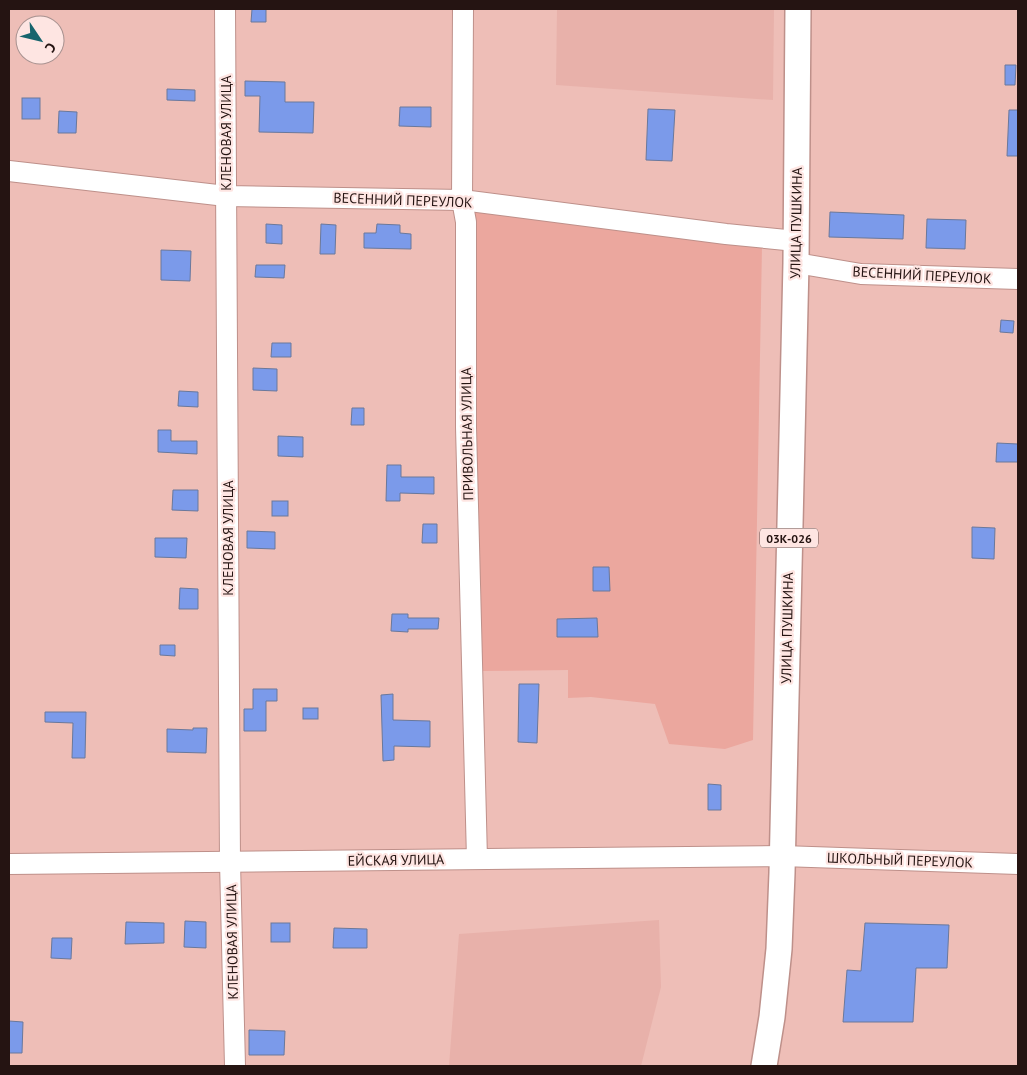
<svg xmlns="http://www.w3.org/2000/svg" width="1027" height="1075" viewBox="0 0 1027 1075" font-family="'PT Sans',sans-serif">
	<rect width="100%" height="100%" fill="#eebeb7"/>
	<g fill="#e8b1aa">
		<path d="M 557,9 L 774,9 L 773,100 L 556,85 Z"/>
		<path d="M 659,920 L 661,987 L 641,1066 L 449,1066 L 459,934 Z"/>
	</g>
	<path fill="#eba79e" d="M 476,207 L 762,246 L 753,740 L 725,749 L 669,744 L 655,704 L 591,697 L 568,698 L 568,670 L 482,671 L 471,212 Z"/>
	<g fill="#7b9aea" stroke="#6a789b">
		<path d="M 252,9 L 266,9 L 266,22 L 251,22 Z"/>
		<path d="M 1005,65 L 1016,65 L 1015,85 L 1005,85 Z"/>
		<path d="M 245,81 L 285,82 L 285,102 L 314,102 L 313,133 L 259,132 L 260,96 L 245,96 Z"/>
		<path d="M 167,89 L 195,90 L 195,101 L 167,100 Z"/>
		<rect x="22" y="98" width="18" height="21"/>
		<path d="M 400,107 L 431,107 L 431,127 L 399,126 Z"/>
		<path d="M 648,109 L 675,110 L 672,161 L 646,160 Z"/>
		<path d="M 1009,110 L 1018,110 L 1018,156 L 1007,156 Z"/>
		<path d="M 59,111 L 77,112 L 76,133 L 58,133 Z"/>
		<path d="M 830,212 L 904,215 L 903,239 L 829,237 Z"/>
		<path d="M 927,219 L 966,220 L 965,249 L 926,248 Z"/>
		<path d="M 266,224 L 282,225 L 282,244 L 266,243 Z"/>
		<path d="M 321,224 L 336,225 L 335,254 L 320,254 Z"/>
		<path d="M 377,224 L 400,225 L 400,233 L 411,234 L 411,249 L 364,248 L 364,233 L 376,233 Z"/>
		<path d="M 161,250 L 191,251 L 190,281 L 161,280 Z"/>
		<path d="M 256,265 L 285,265 L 284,278 L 255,277 Z"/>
		<path d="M 1001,320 L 1014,321 L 1013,333 L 1000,332 Z"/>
		<path d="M 272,343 L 291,343 L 291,357 L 271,357 Z"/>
		<path d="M 253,368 L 277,369 L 277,391 L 253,390 Z"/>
		<path d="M 179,391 L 198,392 L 198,407 L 178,406 Z"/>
		<path d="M 352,408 L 364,408 L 364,425 L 351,425 Z"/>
		<path d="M 158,430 L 171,430 L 171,441 L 197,441 L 197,454 L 158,452 Z"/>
		<path d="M 278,436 L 303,437 L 303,457 L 278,456 Z"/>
		<path d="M 997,443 L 1018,444 L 1018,462 L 996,462 Z"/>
		<path d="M 387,465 L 401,465 L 401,477 L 434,477 L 434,494 L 400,493 L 400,501 L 386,501 Z"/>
		<path d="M 173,490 L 198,490 L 198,511 L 172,510 Z"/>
		<rect x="272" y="501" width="16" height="15"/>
		<path d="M 423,524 L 437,524 L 437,543 L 422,543 Z"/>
		<path d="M 972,527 L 995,528 L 994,559 L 972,558 Z"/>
		<path d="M 247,531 L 275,532 L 275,549 L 247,548 Z"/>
		<path d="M 155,538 L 187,538 L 186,558 L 155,557 Z"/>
		<path d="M 593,567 L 609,567 L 610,591 L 593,591 Z"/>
		<path d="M 180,588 L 198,589 L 198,609 L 179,609 Z"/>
		<path d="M 392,614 L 408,614 L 408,618 L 439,618 L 438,629 L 408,629 L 408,632 L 391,631 Z"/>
		<path d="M 597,618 L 598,637 L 557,637 L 557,619 Z"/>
		<path d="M 160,645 L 175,645 L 175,656 L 160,655 Z"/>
		<path d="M 519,684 L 539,684 L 537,743 L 518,742 Z"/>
		<path d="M 253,689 L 277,689 L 277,701 L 266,701 L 266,731 L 244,731 L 244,709 L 253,709 Z"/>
		<path d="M 393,694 L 393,720 L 430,721 L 430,747 L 394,746 L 394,760 L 383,761 L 381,695 Z"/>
		<rect x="303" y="708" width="15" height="11"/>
		<path d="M 45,712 L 86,712 L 85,758 L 72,758 L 73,723 L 45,722 Z"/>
		<path d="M 193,728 L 207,728 L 206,753 L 167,752 L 167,729 L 193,730 Z"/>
		<path d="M 708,784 L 721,785 L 721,810 L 708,810 Z"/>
		<path d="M 185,921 L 206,922 L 206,948 L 184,947 Z"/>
		<path d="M 126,922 L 164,923 L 164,943 L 125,944 Z"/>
		<rect x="271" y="923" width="19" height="19"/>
		<path d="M 865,923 L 949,925 L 947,968 L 916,968 L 913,1022 L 843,1022 L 847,970 L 861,971 Z"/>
		<path d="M 334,928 L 367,929 L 367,948 L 333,948 Z"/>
		<path d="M 52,938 L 72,938 L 71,959 L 51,958 Z"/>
		<path d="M 9,1021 L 23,1022 L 22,1053 L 9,1053 Z"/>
		<path d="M 249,1030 L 285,1031 L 284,1055 L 249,1055 Z"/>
	</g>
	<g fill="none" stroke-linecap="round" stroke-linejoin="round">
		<g stroke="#be908a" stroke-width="22">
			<g id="minor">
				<path d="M 225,9 L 230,862 L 235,1066"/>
				<path d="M 463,9 L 462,200 L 466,222 L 466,427 L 477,859"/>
				<path d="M 9,171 L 226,196 L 462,200 L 726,234 L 796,241"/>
				<path d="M 796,263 L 861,274 L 1018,279"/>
				<path d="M 9,864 L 782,856 L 1018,864"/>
			</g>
		</g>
		<g stroke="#be908a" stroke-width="28">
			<path id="major" d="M 764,1066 L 772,1017 L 779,949 L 782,873 L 796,263 L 798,9"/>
		</g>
		<use href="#minor" stroke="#fff" stroke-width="20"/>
		<use href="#major" stroke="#fff" stroke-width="25"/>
	</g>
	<g text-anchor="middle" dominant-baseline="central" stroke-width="4.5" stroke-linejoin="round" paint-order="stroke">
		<rect fill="#fee5e2" stroke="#665350" stroke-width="1" x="760" y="528.5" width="58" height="19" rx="4"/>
		<g font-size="12" font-weight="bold" fill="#251412">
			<text x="789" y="538">03К-026</text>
		</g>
		<g font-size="14" fill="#251412" stroke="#fee5e2">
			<text transform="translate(226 133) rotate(-90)">КЛЕНОВАЯ УЛИЦА</text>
			<text transform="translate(403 200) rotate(2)">ВЕСЕННИЙ ПЕРЕУЛОК</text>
			<text transform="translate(796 223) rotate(-89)">УЛИЦА ПУШКИНА</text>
			<text transform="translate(922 275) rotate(3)">ВЕСЕННИЙ ПЕРЕУЛОК</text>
			<text transform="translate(467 434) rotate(-91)">ПРИВОЛЬНАЯ УЛИЦА</text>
			<text transform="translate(228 538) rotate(-90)">КЛЕНОВАЯ УЛИЦА</text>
			<text transform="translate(787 628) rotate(-89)">УЛИЦА ПУШКИНА</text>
			<text transform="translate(396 860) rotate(-1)">ЕЙСКАЯ УЛИЦА</text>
			<text transform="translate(900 860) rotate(2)">ШКОЛЬНЫЙ ПЕРЕУЛОК</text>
			<text transform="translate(232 942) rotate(-91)">КЛЕНОВАЯ УЛИЦА</text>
		</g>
	</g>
	<rect width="1027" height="1075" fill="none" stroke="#251412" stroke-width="20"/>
	<g transform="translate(40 40) rotate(125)"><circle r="24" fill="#fee5e2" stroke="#a7918f"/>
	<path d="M0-4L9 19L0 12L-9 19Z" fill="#17646d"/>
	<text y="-8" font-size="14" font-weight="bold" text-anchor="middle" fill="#251412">С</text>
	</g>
</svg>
